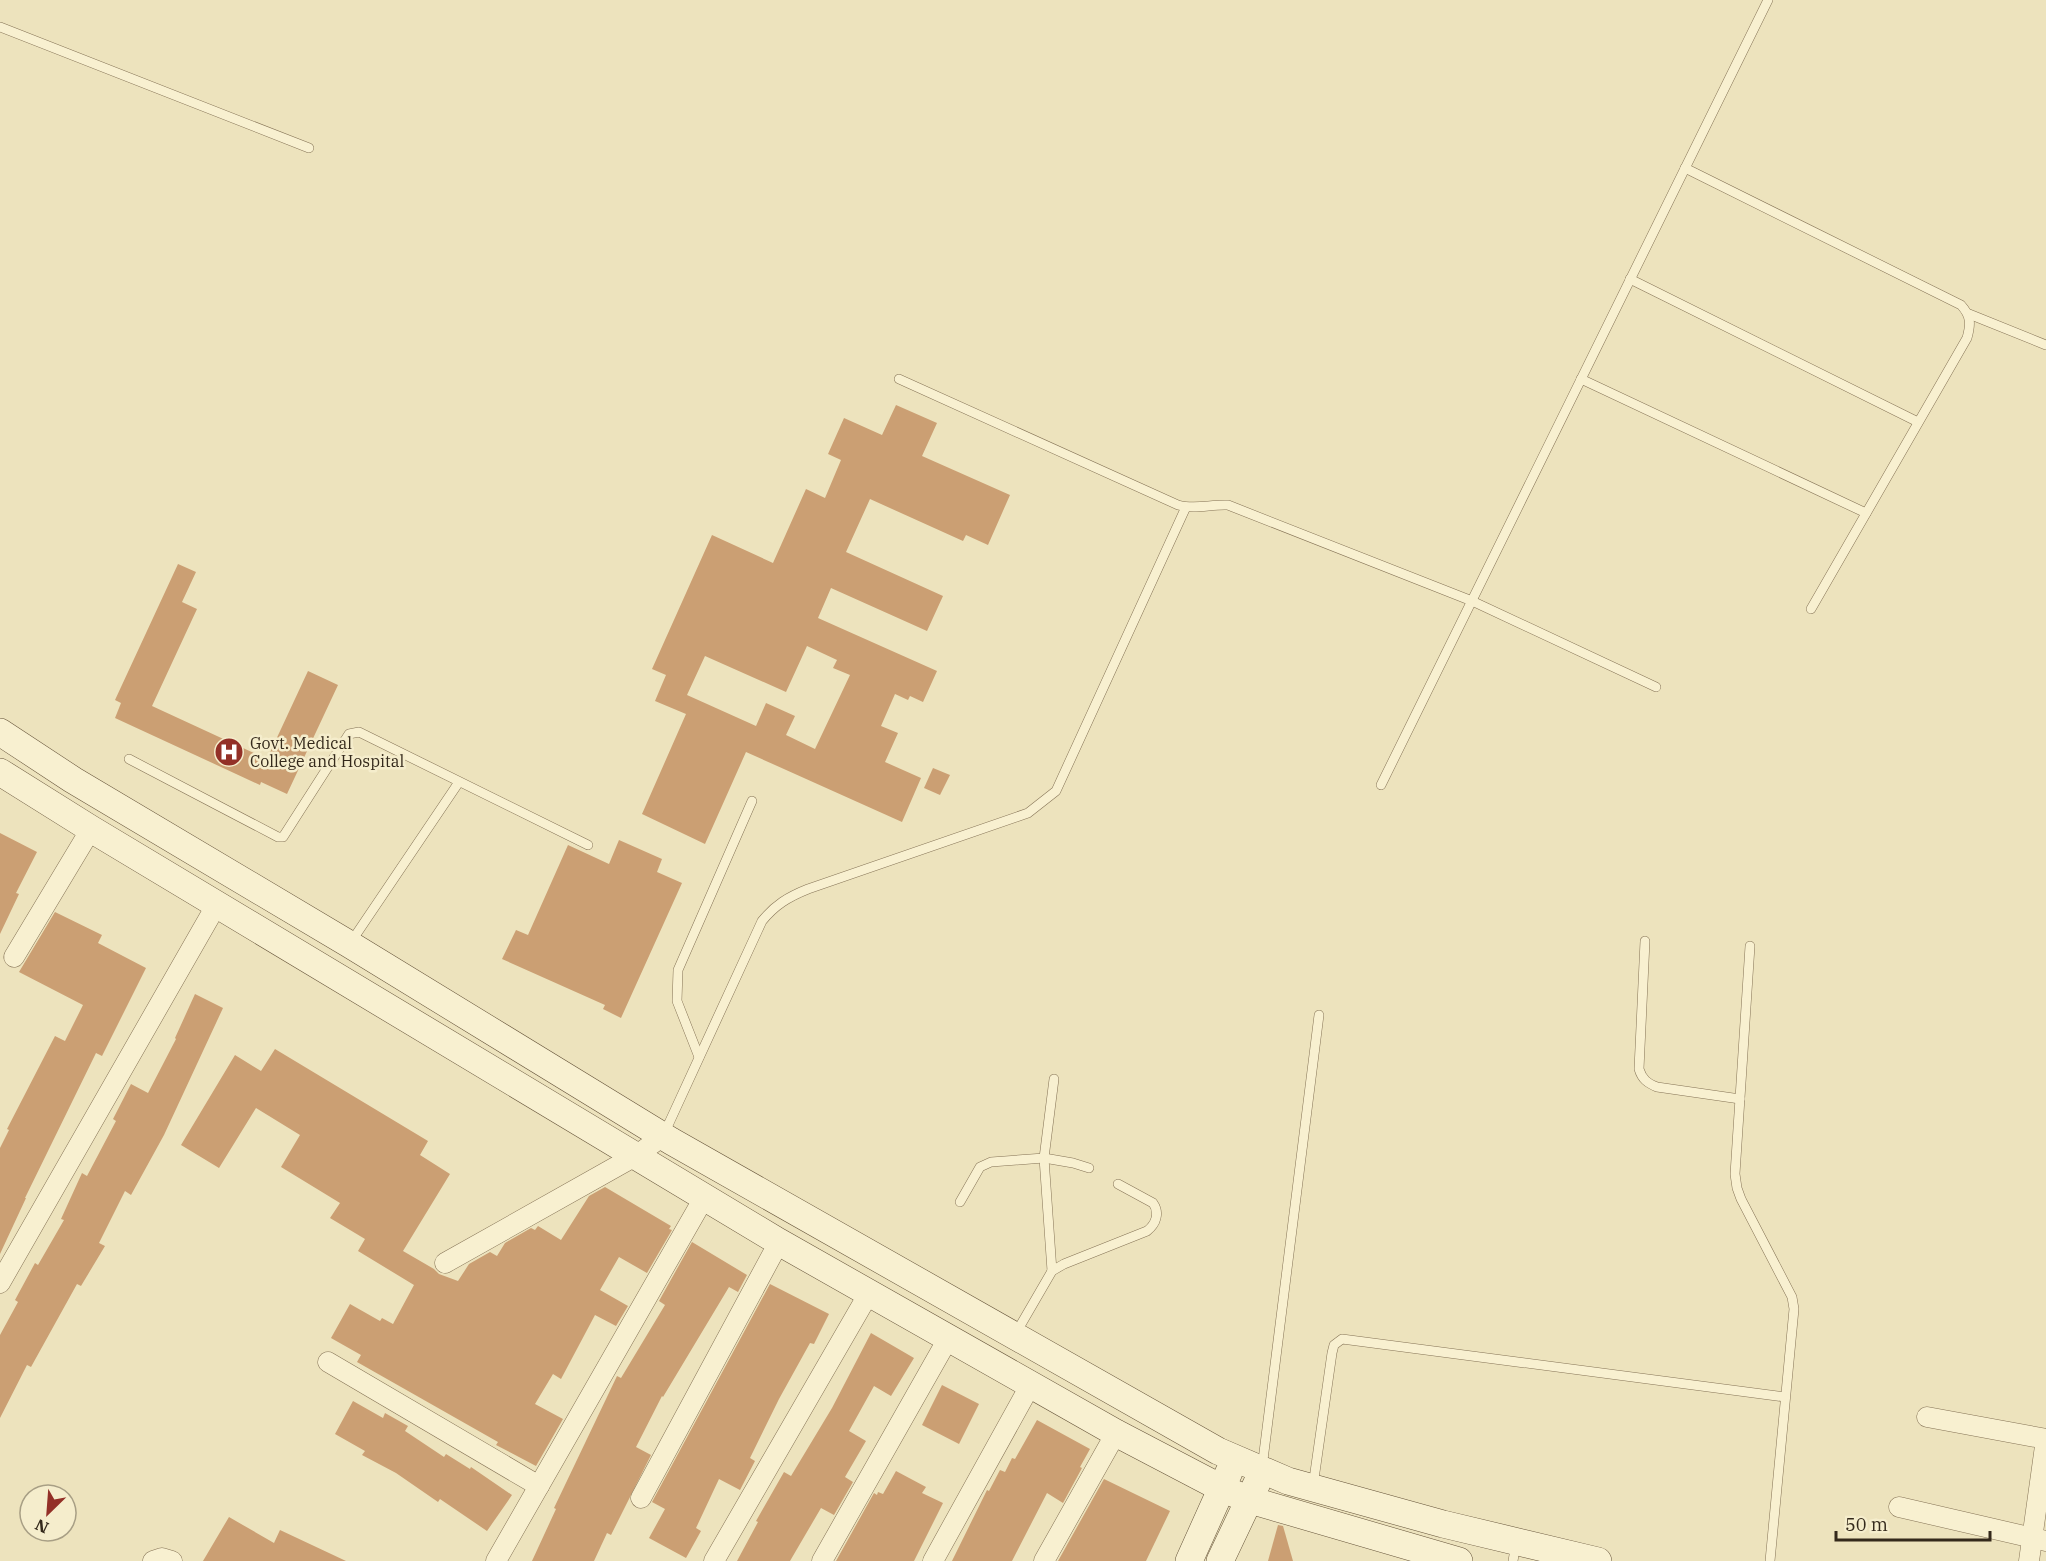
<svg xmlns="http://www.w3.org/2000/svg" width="2046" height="1561" viewBox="0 0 2046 1561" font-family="'IBM Plex Serif',serif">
	<rect width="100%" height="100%" fill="#ede3bd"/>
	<g fill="#cb9f73" fill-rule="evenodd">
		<path d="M 896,405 L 937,423 L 922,456 L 1010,495 L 988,545 L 966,535 L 963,541 L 870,499 L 846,552 L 943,596 L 927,631 L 831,588 L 818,618 L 937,671 L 923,702 L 910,696 L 908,700 L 895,694 L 881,726 L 898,733 L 885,762 L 921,778 L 902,822 L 746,752 L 705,844 L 642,814 L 686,714 L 655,701 L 666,675 L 652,669 L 712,535 L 773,563 L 806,489 L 825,498 L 841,460 L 828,454 L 844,418 L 882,435 ZM 807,646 L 837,660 L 833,668 L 850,675 L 815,749 L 786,735 L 795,716 L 766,703 L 756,726 L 687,695 L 705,656 L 786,692 Z"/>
		<path d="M 178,564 L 196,572 L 182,602 L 197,609 L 152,706 L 267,759 L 308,671 L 338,685 L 287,794 L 261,782 L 260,785 L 115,718 L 121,703 L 115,700 Z"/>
		<path d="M 933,768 L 950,775 L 940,795 L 924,788 Z"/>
		<path d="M 0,833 L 37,852 L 16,893 L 19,894 L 0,934 Z"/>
		<path d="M 619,840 L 662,859 L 657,872 L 682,883 L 621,1018 L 603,1009 L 605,1005 L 502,959 L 516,930 L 528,935 L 568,845 L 609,864 Z"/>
		<path d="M 55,912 L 102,935 L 98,943 L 146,968 L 102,1056 L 96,1053 L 25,1198 L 26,1198 L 0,1254 L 0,1148 L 9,1130 L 7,1129 L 55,1036 L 65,1041 L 83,1005 L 19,972 Z"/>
		<path d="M 195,994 L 223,1008 L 164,1135 L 131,1195 L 125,1191 L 99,1243 L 105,1246 L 81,1286 L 77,1284 L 31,1367 L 27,1365 L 0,1418 L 0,1335 L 18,1302 L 15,1300 L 35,1263 L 38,1265 L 64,1220 L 61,1219 L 82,1173 L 87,1176 L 116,1121 L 113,1119 L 131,1084 L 148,1093 L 176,1039 L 175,1038 Z"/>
		<path d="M 275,1049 L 428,1141 L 420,1155 L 450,1174 L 403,1251 L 434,1269 L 439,1274 L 458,1281 L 469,1264 L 490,1252 L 497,1256 L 505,1243 L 531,1228 L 535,1230 L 538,1226 L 561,1240 L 589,1196 L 605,1187 L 671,1226 L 669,1229 L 672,1230 L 647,1273 L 619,1257 L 600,1290 L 628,1306 L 616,1326 L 595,1315 L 561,1379 L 553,1374 L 535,1404 L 563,1419 L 536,1466 L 496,1445 L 498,1442 L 357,1362 L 361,1355 L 331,1338 L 350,1304 L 380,1321 L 382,1318 L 393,1324 L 414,1285 L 358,1251 L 365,1239 L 330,1218 L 340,1203 L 281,1167 L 300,1135 L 256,1108 L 219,1168 L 181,1145 L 235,1055 L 261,1071 Z"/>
		<path d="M 692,1242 L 747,1275 L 738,1292 L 729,1287 L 663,1397 L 662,1396 L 636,1447 L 651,1455 L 611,1535 L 607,1533 L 594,1561 L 532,1561 L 556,1509 L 554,1508 L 617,1376 L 621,1378 L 665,1305 L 659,1301 Z"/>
		<path d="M 770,1284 L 829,1314 L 814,1344 L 810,1343 L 779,1399 L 750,1458 L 755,1461 L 740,1490 L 719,1479 L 696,1528 L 701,1531 L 686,1558 L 649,1538 L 665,1509 L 652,1502 Z"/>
		<path d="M 871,1333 L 914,1358 L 891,1396 L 874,1386 L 849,1431 L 866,1441 L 845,1477 L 853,1482 L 834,1515 L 821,1508 L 790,1561 L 737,1561 L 758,1522 L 756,1521 L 784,1472 L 791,1476 L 832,1408 Z"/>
		<path d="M 942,1385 L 979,1404 L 959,1444 L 922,1425 Z"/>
		<path d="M 353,1401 L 383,1418 L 385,1413 L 408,1426 L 405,1431 L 444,1457 L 446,1454 L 470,1469 L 471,1467 L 512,1495 L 487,1531 L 440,1499 L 438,1502 L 396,1473 L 362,1455 L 365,1451 L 335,1434 Z"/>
		<path d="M 1037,1420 L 1090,1449 L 1080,1467 L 1082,1468 L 1063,1503 L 1047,1493 L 1012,1561 L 952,1561 L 987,1490 L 989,1491 L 1000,1470 L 1005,1472 L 1012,1458 L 1015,1459 Z"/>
		<path d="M 896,1471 L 926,1487 L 922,1493 L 943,1503 L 914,1561 L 836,1561 L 874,1493 L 877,1495 L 878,1492 L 883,1494 Z"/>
		<path d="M 1104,1479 L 1170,1511 L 1146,1561 L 1058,1561 Z"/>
		<path d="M 229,1517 L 274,1543 L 280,1530 L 346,1561 L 203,1561 Z"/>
		<path d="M 1278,1525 L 1283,1526 L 1293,1561 L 1268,1561 Z"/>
	</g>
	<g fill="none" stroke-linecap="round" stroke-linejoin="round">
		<g stroke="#857356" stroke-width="10">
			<g id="lane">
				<path d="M 0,27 L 309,148"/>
				<path d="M 1685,168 L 1961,305 C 1971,316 1971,324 1967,338 L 1811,609"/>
				<path d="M 1630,279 L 1918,422"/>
				<path d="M 1969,314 L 2046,345"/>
				<path d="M 899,379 L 1178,505 C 1195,510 1211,504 1228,505 L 1472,601 L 1656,687"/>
				<path d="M 1581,379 L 1866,513"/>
				<path d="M 129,759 L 278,837 L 283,837 L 349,734 L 359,732 L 588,845"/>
				<path d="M 1381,785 L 1768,0"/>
				<path d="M 1645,941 L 1639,1069 C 1642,1079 1647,1083 1657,1087 L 1740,1099"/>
				<path d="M 351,942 L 459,782"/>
				<path d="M 1750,946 L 1735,1174 L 1737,1188 L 1741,1199 L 1792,1297 L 1794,1309 L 1770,1561"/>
				<path d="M 699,1057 L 677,1001 L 678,970 L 752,801"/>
				<path d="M 664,1134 L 762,921 C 775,905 788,897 808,889 L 1028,813 L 1056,791 L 1186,507"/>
				<path d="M 960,1202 L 980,1167 L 991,1162 L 1044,1158 L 1073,1163 L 1089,1168"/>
				<path d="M 1052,1271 L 1044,1158 L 1054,1079"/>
				<path d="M 1016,1333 L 1052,1271 L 1064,1264 L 1147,1231 C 1156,1224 1160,1213 1153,1203 L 1118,1184"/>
				<path d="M 1262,1468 L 1319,1015"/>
				<path d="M 1313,1486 L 1332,1353 L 1334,1345 L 1342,1339 L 1785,1397"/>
				<path d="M 1513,1561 L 1516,1543"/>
			</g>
		</g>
		<g stroke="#857356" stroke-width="21">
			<g id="street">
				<path d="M 14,957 L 91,829"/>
				<path d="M 445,1263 L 637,1155 L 663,1136"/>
				<path d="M 0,1283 L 217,904"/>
				<path d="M 328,1362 L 539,1486"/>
				<path d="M 1927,1417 L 2046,1439"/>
				<path d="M 641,1498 L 779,1242"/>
				<path d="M 1899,1507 L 2046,1541"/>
				<path d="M 153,1561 L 162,1558 L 172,1561"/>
				<path d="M 496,1561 L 705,1196"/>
				<path d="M 714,1561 L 869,1293"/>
				<path d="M 822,1561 L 949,1337"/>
				<path d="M 933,1561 L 1031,1384"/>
				<path d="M 1044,1561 L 1116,1433"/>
				<path d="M 2029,1561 L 2046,1439"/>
			</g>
		</g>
		<g stroke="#66543a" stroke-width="28">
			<g id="secondary">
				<path d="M 0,732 L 73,780 L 349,944 L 671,1141 L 1218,1451 L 1288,1481 L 1443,1524 L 1598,1561"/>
				<path d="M 0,772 L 91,829 L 779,1242 L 1116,1433 L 1223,1489 L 1250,1500 L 1459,1561"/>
				<path d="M 1189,1561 L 1229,1472"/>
				<path d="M 1220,1561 L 1257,1483"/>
			</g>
		</g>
		<use href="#lane" stroke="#f8f0d0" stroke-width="9"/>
		<use href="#street" stroke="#f8f0d0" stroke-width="20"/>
		<use href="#secondary" stroke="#f8f0d0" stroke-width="27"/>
	</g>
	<defs>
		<g id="hospital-disc" transform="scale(1.5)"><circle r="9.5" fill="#933027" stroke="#f5edcc"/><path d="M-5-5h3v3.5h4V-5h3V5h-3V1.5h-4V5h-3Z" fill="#fff"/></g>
	</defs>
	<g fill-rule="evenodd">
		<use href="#hospital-disc" x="229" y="752"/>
	</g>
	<g text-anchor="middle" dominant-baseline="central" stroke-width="5" stroke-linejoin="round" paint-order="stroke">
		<g font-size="16" fill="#34291b" stroke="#f5edcc" text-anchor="start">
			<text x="250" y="743">Govt. Medical<tspan x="250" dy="18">College and Hospital</tspan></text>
		</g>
	</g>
	<g transform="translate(48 1513) rotate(205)"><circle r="28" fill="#f5edcc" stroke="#a89f85" stroke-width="1.5"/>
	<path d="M0-4.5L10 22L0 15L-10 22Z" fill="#933027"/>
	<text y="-9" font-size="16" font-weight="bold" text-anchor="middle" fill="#34291b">N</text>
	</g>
	<path d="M1836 1531v9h154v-9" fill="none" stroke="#34291b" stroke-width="3"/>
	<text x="1845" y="1531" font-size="18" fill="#34291b" stroke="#f5edcc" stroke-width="4.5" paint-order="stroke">50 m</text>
</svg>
